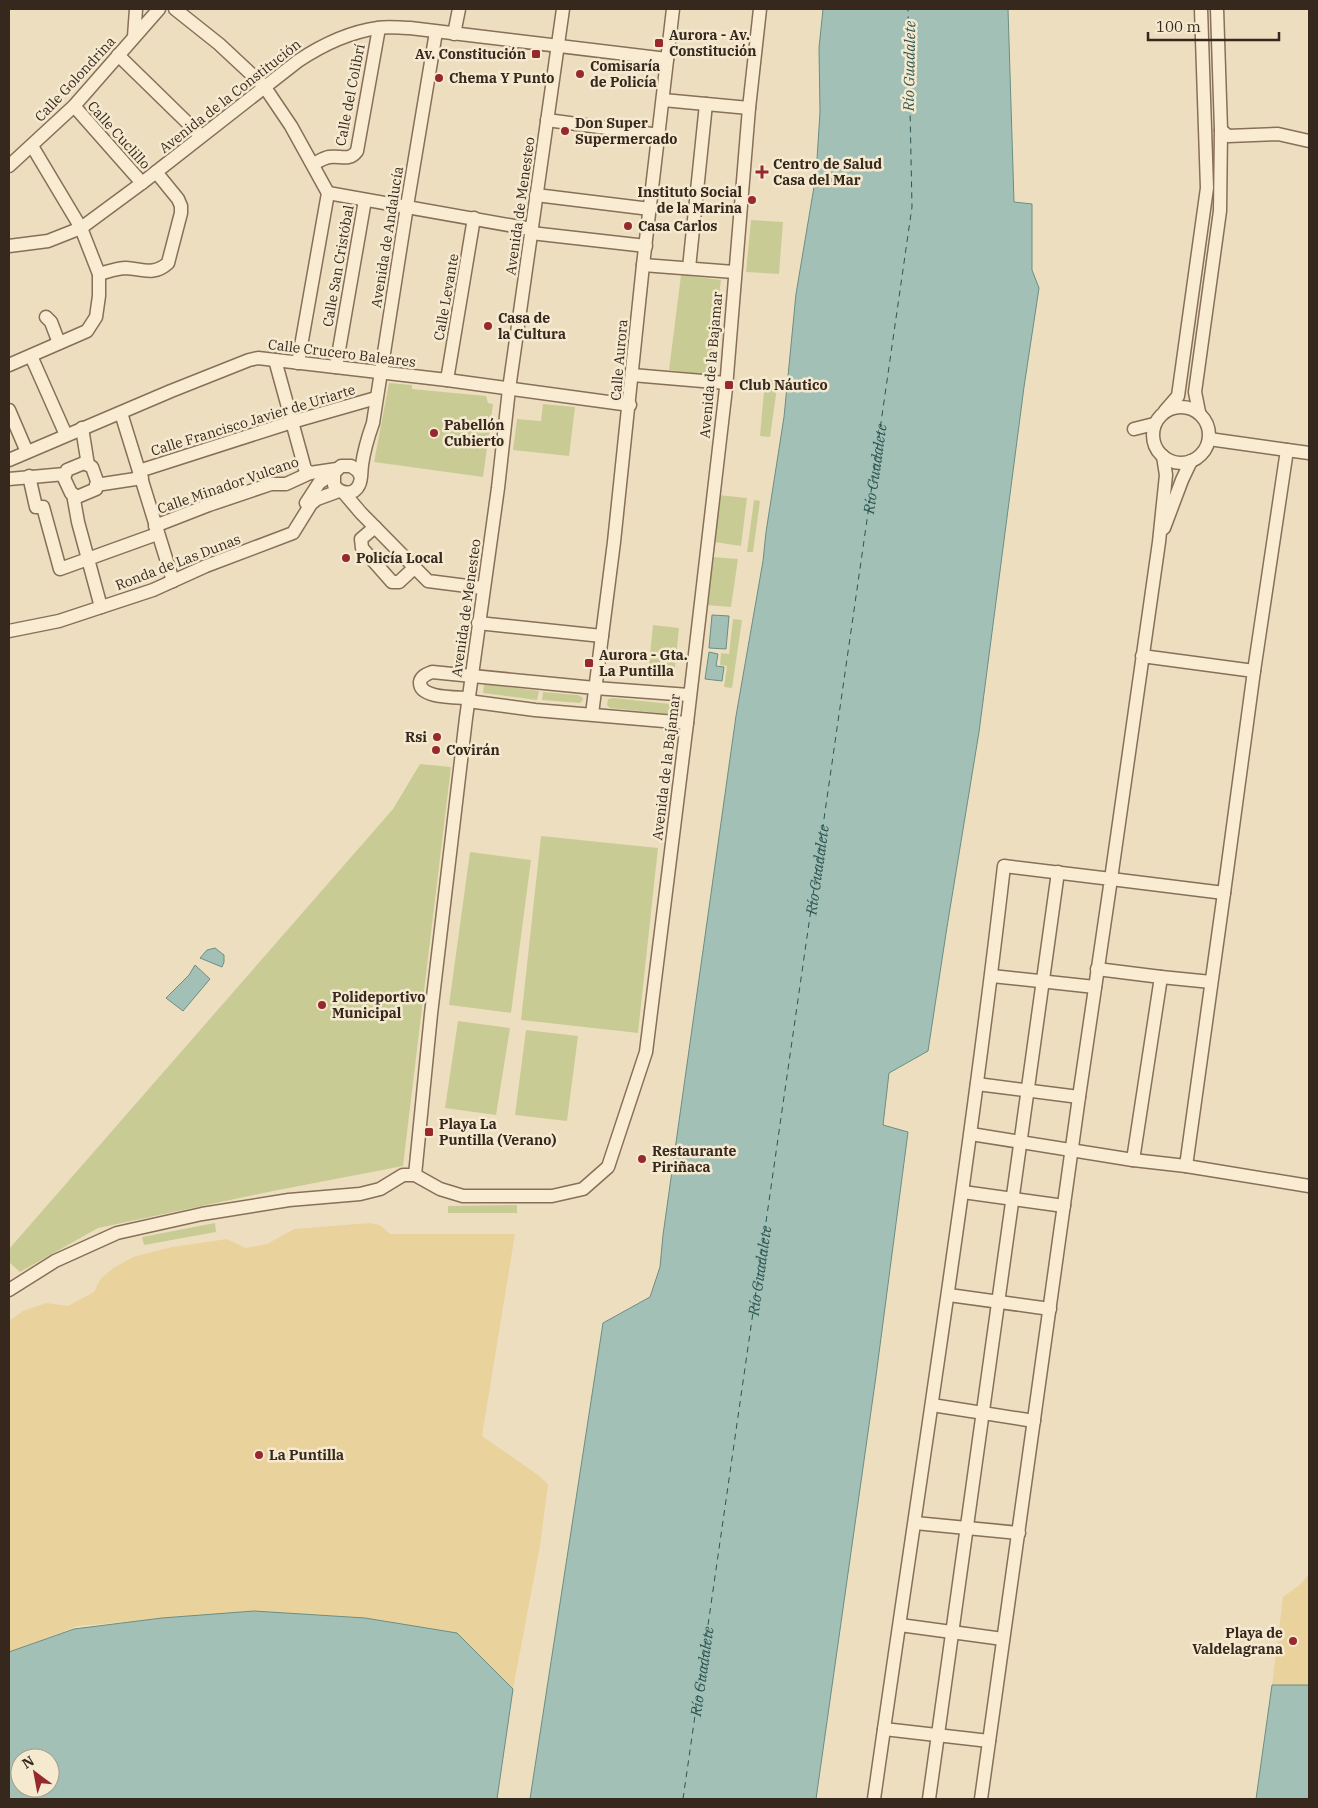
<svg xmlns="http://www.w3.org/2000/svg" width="1318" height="1808" viewBox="0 0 1318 1808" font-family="'IBM Plex Serif',serif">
	<rect width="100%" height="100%" fill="#eedec0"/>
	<g fill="#c8cc94">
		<path d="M 751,220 L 783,222 L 779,274 L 746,272 Z"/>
		<path d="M 681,275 L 721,280 L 709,375 L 669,370 Z"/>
		<path d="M 765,380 L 778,381 L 770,437 L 760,436 Z"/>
		<path d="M 389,383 L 412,385 L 412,389 L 486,396 L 488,403 L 493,404 L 483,477 L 374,462 Z"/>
		<path d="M 543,404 L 575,407 L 569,456 L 513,450 L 517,419 L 541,421 Z"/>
		<path d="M 718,495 L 747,498 L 741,546 L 714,542 Z"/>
		<path d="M 754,500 L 760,501 L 753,552 L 747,552 Z"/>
		<path d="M 712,557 L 738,559 L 731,607 L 706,605 Z"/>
		<path d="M 733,619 L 742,620 L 732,688 L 724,687 L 727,666 L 720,665 L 721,653 L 729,654 Z"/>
		<path d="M 653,625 L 679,628 L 674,678 L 648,675 Z"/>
		<path d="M 484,684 L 539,691 L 537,700 L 483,693 Z"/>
		<path d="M 543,692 L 578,695 L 582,697 L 583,700 L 580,703 L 542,700 Z"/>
		<path d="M 613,698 L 671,704 L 676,706 L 677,709 L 674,713 L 669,714 L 610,708 L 607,705 L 608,699 Z"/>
		<path d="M 420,764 L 451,767 L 403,1166 L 273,1191 L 98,1228 L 20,1272 L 9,1262 L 9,1249 L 393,809 Z"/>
		<path d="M 541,836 L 658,848 L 638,1033 L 521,1020 Z"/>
		<path d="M 470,852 L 531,860 L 511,1013 L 449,1005 Z"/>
		<path d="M 458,1021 L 510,1028 L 496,1115 L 445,1108 Z"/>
		<path d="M 526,1030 L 578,1036 L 567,1121 L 515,1115 Z"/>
		<path d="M 517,1205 L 517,1213 L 448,1213 L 448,1206 Z"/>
		<path d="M 215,1223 L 216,1232 L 144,1245 L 142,1237 Z"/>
	</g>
	<g fill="#ead29d">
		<path d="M 370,1223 L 380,1225 L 390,1234 L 515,1234 L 482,1436 L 538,1475 L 548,1484 L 540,1546 L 513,1689 L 457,1633 L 365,1618 L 254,1611 L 78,1626 L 9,1652 L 9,1321 L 23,1311 L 46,1303 L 68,1306 L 94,1292 L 101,1278 L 115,1267 L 133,1257 L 172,1247 L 227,1239 L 246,1248 L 267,1244 L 294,1229 Z"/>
		<path d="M 1309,1574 L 1309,1685 L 1272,1685 L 1283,1597 L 1301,1584 Z"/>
	</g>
	<g fill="#a3c0b6" stroke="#6a8e83" fill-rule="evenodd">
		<path d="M 823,9 L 1008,9 L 1014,202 L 1032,204 L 1032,270 L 1039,288 L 1024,387 L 979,732 L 947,927 L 928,1051 L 889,1073 L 883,1125 L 908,1132 L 876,1376 L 816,1799 L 530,1799 L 603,1323 L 650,1297 L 660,1267 L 663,1235 L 736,716 L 763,561 L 766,532 L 784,417 L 796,294 L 816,175 L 820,112 L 819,48 Z"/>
		<path d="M 712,615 L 729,616 L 726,649 L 709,648 Z"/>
		<path d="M 709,652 L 718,654 L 716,666 L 724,667 L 722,681 L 705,679 Z"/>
		<path d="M 215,948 L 224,955 L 224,962 L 222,967 L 200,958 L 207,950 Z"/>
		<path d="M 195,965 L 210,979 L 183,1011 L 166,998 L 189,975 Z"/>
		<path d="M 254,1611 L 365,1618 L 457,1633 L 513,1689 L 497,1799 L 9,1799 L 9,1652 L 74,1629 L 162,1618 ZM 20,1758 L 50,1758 L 50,1788 L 20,1788 Z"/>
		<path d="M 1272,1685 L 1309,1685 L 1309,1799 L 1256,1799 Z"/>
	</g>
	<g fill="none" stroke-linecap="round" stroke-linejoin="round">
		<path stroke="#2c5652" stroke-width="1" stroke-dasharray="6 5" stroke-linecap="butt" id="s1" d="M 683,1799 L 912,207 L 908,9"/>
		<g stroke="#876f58" stroke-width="15">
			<g id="minor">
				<path d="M 175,9 L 219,44 L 264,86 L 291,126 L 328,193"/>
				<path d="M 454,34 L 459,9"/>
				<path d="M 134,37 L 136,9"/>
				<path d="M 118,55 L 201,136"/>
				<path d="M 663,100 L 749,108"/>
				<path d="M 74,106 L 142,183"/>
				<path d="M 547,120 L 659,135"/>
				<path d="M 1221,130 L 1228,136 L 1278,134 L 1309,141"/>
				<path d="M 313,164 C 318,162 323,158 329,157 C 340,155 349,162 357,151 L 379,28"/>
				<path d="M 9,166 L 74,106 L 159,9"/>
				<path d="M 328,193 L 531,229"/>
				<path d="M 536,195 L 650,209"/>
				<path d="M 531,233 L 646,246"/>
				<path d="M 9,246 L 48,241 L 81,228 L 142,183 L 298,61 C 322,45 349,32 378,28 C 388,26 400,28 410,28 L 667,59"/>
				<path d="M 643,265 L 734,272"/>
				<path d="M 689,268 L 706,104"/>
				<path d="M 99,274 C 107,272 117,268 126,268 C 142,269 154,276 168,263 L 181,213 L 181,206 L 178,199 L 156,172"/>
				<path d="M 46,317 L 51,322 L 59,343"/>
				<path d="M 31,356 L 66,435"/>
				<path d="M 275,360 L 305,469 L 310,473 L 337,469"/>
				<path d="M 298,363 L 328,193"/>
				<path d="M 9,365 L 87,331 L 96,317 L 99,296 L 99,274 L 81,228 L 32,146"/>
				<path d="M 336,367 L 365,200"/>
				<path d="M 632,375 L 726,383"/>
				<path d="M 447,380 L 474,218"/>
				<circle cx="1181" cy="435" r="28"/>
				<path d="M 9,410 L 27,452"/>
				<path d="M 1165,411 L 1178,396 L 1207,188 L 1201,9"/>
				<path d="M 1199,412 L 1195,392 L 1220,211 L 1221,130 L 1217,9"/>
				<path d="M 121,413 L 173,581"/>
				<path d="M 82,428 L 88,465"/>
				<path d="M 1134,429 L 1154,424"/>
				<path d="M 1209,439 L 1287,450 L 1254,671"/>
				<path d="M 1287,450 L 1309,453"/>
				<path d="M 9,460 L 171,391 L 249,360 L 258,358 L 447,380 L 630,405"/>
				<path d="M 84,463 L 92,467 L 97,481 L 96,489 L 77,497 L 71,493 L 64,478 L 67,470 Z"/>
				<path d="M 139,471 L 292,422 L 376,398"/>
				<path d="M 360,475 L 358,471 L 351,466 L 341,466 L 334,473 L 334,485 C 340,494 354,496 359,485 C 362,479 361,471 362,465 C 364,450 368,437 373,423 L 407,206 L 436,32"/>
				<path d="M 29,476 L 36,507 L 43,507 L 60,569 L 157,534"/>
				<path d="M 9,479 L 65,474"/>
				<path d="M 96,485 L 142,478"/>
				<path d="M 344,493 L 361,513 L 428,581 L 483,588"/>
				<path d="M 73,494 L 78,522 L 101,607"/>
				<path d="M 306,503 L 319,483 L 334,473"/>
				<path d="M 155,526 L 209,505 L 271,484 L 286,484 L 310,473"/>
				<path d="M 375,527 L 361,539 L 362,548 L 392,582 L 399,582 L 414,568"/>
				<path d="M 1164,528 L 1182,480 L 1191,461"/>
				<path d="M 478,623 L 602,636"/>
				<path d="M 9,631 L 59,621 L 153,590 L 206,566 L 293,533 L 311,504 L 317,499 L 339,491"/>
				<path d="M 1142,656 L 1254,671 L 1224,893 L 1111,879 L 1159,542 L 1166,475 L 1163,456"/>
				<path d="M 468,698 C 457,697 419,699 420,682 C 421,676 427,674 432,672 L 595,688 L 689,695"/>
				<path d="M 468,701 L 535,710 L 687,723"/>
				<path d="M 592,714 L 614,542 L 643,265 L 673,9"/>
				<path d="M 1097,969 L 1161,977 L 1133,1160"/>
				<path d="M 992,976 L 1095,987"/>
				<path d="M 1161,977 L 1211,982"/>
				<path d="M 977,1084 L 1079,1097"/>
				<path d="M 971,1134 L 1133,1160 L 1186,1166 L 1309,1186"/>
				<path d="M 1186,1166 L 1224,893"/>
				<path d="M 415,1175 L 431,1014 L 466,718 L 498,488 L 509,389 L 563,9"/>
				<path d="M 963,1192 L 1064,1206"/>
				<path d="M 9,1290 L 55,1261 L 117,1233 L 202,1214 L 289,1200 L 360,1194 L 380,1189 L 403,1175 L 415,1175 L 440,1189 L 463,1196 L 552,1196 L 583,1189 L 608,1167 L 646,1052 L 687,723 L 726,388 L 749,108 L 760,9"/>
				<path d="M 949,1295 L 1050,1309"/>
				<path d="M 932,1405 L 1034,1421"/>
				<path d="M 915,1523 L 1019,1533"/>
				<path d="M 900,1625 L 1003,1639"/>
				<path d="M 884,1729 L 989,1741"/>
				<path d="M 874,1799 C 918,1488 968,1178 1004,866 L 1111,879 L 1079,1097 L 981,1799"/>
				<path d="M 929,1799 L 1058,872"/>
			</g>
		</g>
		<use href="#minor" stroke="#f9ecd3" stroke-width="12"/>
	</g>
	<g fill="#96282e" stroke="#f5e9d0" stroke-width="2">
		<rect x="654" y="38" width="10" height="10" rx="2.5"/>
		<rect x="531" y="49" width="10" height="10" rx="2.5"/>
		<circle cx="580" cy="74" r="5"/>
		<circle cx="439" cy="78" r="5"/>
		<circle cx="565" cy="131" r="5"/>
		<path d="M759.5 164.5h5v5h5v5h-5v5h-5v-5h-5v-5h5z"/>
		<circle cx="752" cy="200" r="5"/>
		<circle cx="628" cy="226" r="5"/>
		<circle cx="488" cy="326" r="5"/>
		<rect x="724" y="380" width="10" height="10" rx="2.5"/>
		<circle cx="434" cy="433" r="5"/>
		<circle cx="346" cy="558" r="5"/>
		<rect x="584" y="658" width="10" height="10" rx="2.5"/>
		<circle cx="437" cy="737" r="5"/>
		<circle cx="436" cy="750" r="5"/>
		<circle cx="322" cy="1005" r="5"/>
		<rect x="424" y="1127" width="10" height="10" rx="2.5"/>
		<circle cx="642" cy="1159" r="5"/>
		<circle cx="259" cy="1455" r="5"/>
		<circle cx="1293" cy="1641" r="5"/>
	</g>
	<g text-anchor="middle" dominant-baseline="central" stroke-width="5" stroke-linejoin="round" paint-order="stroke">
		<g font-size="14" font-weight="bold" fill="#36281d" stroke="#f5e9d0" text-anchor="start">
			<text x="669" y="35">Aurora - Av.<tspan x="669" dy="16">Constitución</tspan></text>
			<text x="526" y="54" text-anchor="end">Av. Constitución</text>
			<text x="590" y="66">Comisaría<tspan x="590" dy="16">de Policía</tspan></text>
			<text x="449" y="78">Chema Y Punto</text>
			<text x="575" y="123">Don Super<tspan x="575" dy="16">Supermercado</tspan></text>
			<text x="773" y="164">Centro de Salud<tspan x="773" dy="16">Casa del Mar</tspan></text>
			<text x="742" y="192" text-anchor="end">Instituto Social<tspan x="742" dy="16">de la Marina</tspan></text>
			<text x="638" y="226">Casa Carlos</text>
			<text x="498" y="318">Casa de<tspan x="498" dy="16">la Cultura</tspan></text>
			<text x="739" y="385">Club Náutico</text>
			<text x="444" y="425">Pabellón<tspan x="444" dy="16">Cubierto</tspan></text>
			<text x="356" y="558">Policía Local</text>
			<text x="599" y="655">Aurora - Gta.<tspan x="599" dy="16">La Puntilla</tspan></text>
			<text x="427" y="737" text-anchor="end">Rsi</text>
			<text x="446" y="750">Covirán</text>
			<text x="332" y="997">Polideportivo<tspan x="332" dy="16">Municipal</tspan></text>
			<text x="439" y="1124">Playa La<tspan x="439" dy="16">Puntilla (Verano)</tspan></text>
			<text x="652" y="1151">Restaurante<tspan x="652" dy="16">Piriñaca</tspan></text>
			<text x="269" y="1455">La Puntilla</text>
			<text x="1283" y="1633" text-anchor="end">Playa de<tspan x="1283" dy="16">Valdelagrana</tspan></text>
		</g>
		<g font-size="14" fill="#36281d" stroke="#f5e9d0">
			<text transform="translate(75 79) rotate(-47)">Calle Golondrina</text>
			<text transform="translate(350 95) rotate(-79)">Calle del Colibrí</text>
			<text transform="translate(230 96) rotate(-38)">Avenida de la Constitución</text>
			<text transform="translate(119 135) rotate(48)">Calle Cuclillo</text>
			<text transform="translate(520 206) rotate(-82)">Avenida de Menesteo</text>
			<text transform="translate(387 237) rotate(-81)">Avenida de Andalucía</text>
			<text transform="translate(338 266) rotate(-80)">Calle San Cristóbal</text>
			<text transform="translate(446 297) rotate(-80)">Calle Levante</text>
			<text transform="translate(342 353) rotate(7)">Calle Crucero Baleares</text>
			<text transform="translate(619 360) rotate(-85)">Calle Aurora</text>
			<text transform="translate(711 365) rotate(-85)">Avenida de la Bajamar</text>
			<text transform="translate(253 420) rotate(-17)">Calle Francisco Javier de Uriarte</text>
			<text transform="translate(228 485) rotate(-19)">Calle Minador Vulcano</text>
			<text transform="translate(178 562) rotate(-21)">Ronda de Las Dunas</text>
			<text transform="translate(466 608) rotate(-82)">Avenida de Menesteo</text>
			<text transform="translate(666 767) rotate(-83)">Avenida de la Bajamar</text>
		</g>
		<g font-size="15" font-style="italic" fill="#2c5652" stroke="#f5e9d0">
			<text transform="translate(909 66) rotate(-89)">Río Guadalete</text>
			<text stroke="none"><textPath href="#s1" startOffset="1344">Río Guadalete</textPath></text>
			<text stroke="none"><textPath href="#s1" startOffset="939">Río Guadalete</textPath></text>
			<text stroke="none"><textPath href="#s1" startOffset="534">Río Guadalete</textPath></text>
			<text stroke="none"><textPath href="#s1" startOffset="129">Río Guadalete</textPath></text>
		</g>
	</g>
	<rect width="1318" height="1808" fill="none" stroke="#36281d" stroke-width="20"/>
	<g transform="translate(35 1773) rotate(328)"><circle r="24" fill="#f5e9d0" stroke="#a99c88"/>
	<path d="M0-4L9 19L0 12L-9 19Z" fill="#96282e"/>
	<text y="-8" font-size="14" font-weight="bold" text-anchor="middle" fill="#36281d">N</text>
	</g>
	<path d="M1148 32v8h131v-8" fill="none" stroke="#36281d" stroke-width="2.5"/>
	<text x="1156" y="32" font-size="15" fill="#36281d" stroke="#f5e9d0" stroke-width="4" paint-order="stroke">100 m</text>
</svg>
